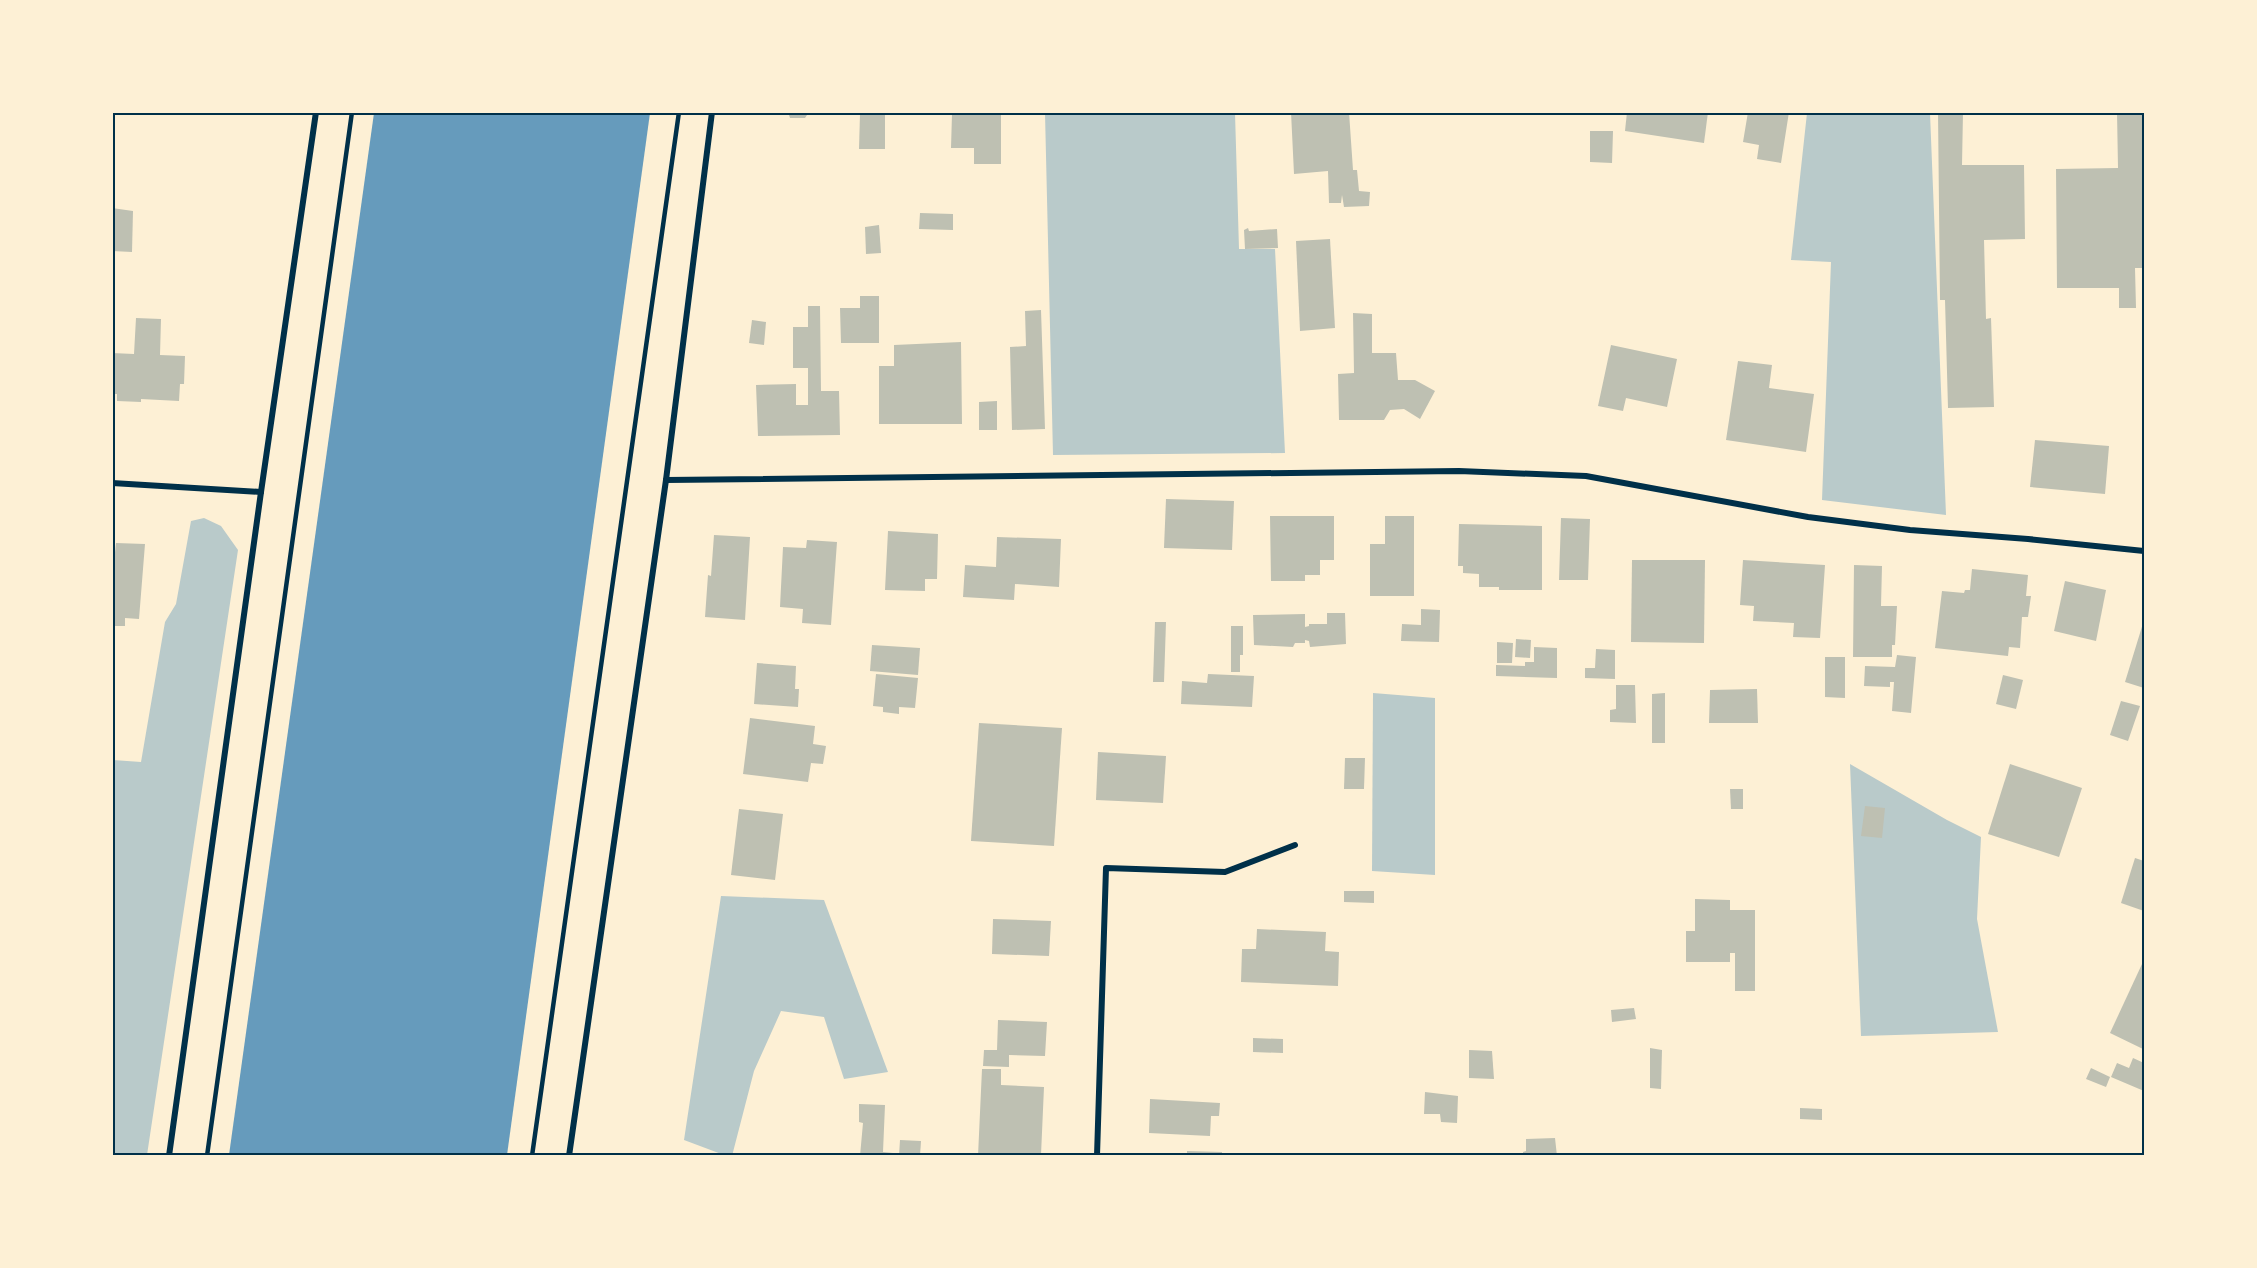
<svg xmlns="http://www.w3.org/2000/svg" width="2257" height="1268" viewBox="0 0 2257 1268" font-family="'Crimson Pro',serif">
	<rect width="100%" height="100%" fill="#fdf0d5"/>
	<g fill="#b9caca">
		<path d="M 1045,113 L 1235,113 L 1239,249 L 1275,249 L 1285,453 L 1053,455 Z"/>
		<path d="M 1807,113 L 1930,113 L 1946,515 L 1822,500 L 1831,262 L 1791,260 Z"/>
		<path d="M 204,518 L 221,526 L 238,550 L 147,1155 L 113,1155 L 113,760 L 141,762 L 165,622 L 176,604 L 191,521 Z"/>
		<path d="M 1373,693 L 1435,698 L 1435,875 L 1372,871 Z"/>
		<path d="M 1850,764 L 1947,820 L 1981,837 L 1977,919 L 1998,1032 L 1861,1036 Z"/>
		<path d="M 721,896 L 824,900 L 888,1072 L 844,1079 L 824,1017 L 781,1011 L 754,1071 L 732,1156 L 724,1155 L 684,1140 Z"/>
	</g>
	<path fill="#669bbc" d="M 374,113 L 650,113 L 507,1155 L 229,1155 Z"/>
	<g fill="#bec0b2">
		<path d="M 788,112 L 807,112 L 807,115 L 805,118 L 790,118 Z"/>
		<path d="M 1291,112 L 1349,112 L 1353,170 L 1357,170 L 1359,191 L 1370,192 L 1369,206 L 1344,207 L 1342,195 L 1341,203 L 1329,203 L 1328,171 L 1294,174 Z"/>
		<path d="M 1627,112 L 1708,112 L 1704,143 L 1625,131 Z"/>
		<path d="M 1748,112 L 1789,112 L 1781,163 L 1757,159 L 1759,145 L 1743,142 Z"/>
		<path d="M 1938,112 L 1963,112 L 1962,165 L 2024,165 L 2025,239 L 1984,240 L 1986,319 L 1991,318 L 1994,407 L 1948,408 L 1945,300 L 1940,300 Z"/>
		<path d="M 2117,112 L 2144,112 L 2144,268 L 2135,268 L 2136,308 L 2119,308 L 2119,288 L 2057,288 L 2056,169 L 2118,168 Z"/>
		<path d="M 860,114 L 885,114 L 885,149 L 859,149 Z"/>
		<path d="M 952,114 L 1001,114 L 1001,164 L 974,164 L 974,148 L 951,148 Z"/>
		<path d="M 1590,131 L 1613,131 L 1612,163 L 1590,162 Z"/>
		<path d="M 112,208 L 133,211 L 132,252 L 112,251 Z"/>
		<path d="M 920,213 L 953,214 L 953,230 L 919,229 Z"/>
		<path d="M 879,225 L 881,253 L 866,254 L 865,227 Z"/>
		<path d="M 1248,228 L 1249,231 L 1277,229 L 1278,248 L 1245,249 L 1244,230 Z"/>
		<path d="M 1330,239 L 1335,328 L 1300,331 L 1296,241 Z"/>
		<path d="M 860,296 L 879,296 L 879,343 L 841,343 L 840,308 L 860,308 Z"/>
		<path d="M 808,306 L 820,306 L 821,391 L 839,391 L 840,435 L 758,436 L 756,385 L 796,384 L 796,405 L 808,405 L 808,368 L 793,368 L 793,327 L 808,327 Z"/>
		<path d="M 1041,310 L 1045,429 L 1012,430 L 1010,347 L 1026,346 L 1025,311 Z"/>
		<path d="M 1353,313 L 1372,314 L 1372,353 L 1396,353 L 1398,380 L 1415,380 L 1435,391 L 1420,419 L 1404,409 L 1390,410 L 1384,420 L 1339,420 L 1338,374 L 1354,373 Z"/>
		<path d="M 136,318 L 161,319 L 160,355 L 185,356 L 184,384 L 180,384 L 179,401 L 141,399 L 141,402 L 117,401 L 117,394 L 112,394 L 112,353 L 134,354 Z"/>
		<path d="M 752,320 L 766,322 L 764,345 L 749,343 Z"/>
		<path d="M 961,342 L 962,424 L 879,424 L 879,366 L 894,366 L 894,345 Z"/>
		<path d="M 1611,345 L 1677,359 L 1667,407 L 1626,398 L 1623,411 L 1598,406 Z"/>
		<path d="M 1738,361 L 1772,365 L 1769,388 L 1814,394 L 1806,452 L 1726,440 Z"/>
		<path d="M 997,401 L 997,430 L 979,430 L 979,402 Z"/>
		<path d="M 2035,440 L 2109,446 L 2105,494 L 2030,487 Z"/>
		<path d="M 1166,499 L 1234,501 L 1232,550 L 1164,548 Z"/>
		<path d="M 1270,516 L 1334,516 L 1334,560 L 1320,560 L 1320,575 L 1305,575 L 1305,581 L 1271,581 Z"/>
		<path d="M 1385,516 L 1414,516 L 1414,596 L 1370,596 L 1370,544 L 1385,544 Z"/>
		<path d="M 1561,518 L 1590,519 L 1588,580 L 1559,580 Z"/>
		<path d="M 1459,524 L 1542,526 L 1542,590 L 1499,590 L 1499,587 L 1479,587 L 1479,574 L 1463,573 L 1463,566 L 1458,566 Z"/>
		<path d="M 888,531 L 938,534 L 937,579 L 925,579 L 925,591 L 885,590 Z"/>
		<path d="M 714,535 L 750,537 L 745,620 L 705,617 L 708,575 L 711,576 Z"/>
		<path d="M 997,537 L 1061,539 L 1059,587 L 1015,584 L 1014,600 L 963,597 L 965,565 L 996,567 Z"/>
		<path d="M 807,540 L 837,542 L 831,625 L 802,623 L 803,609 L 780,607 L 783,547 L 806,548 Z"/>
		<path d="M 116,543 L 145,544 L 139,619 L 125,618 L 125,626 L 112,626 L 112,580 Z"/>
		<path d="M 1632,560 L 1705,560 L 1704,643 L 1631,642 Z"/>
		<path d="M 1743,560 L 1825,565 L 1820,638 L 1793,637 L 1794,623 L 1753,621 L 1754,606 L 1740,605 Z"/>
		<path d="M 1854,565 L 1882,566 L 1881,606 L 1897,606 L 1895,645 L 1892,645 L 1892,657 L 1853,657 Z"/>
		<path d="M 1972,569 L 2028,575 L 2026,596 L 2031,596 L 2028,617 L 2022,617 L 2020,648 L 2009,647 L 2008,656 L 1935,648 L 1942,591 L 1964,593 L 1965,590 L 1970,590 Z"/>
		<path d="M 2065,581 L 2106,590 L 2096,641 L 2054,631 Z"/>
		<path d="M 1421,609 L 1440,610 L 1439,642 L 1401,641 L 1402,624 L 1421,625 Z"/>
		<path d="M 1327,613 L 1345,613 L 1346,644 L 1310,647 L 1309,641 L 1305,640 L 1305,643 L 1295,643 L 1293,647 L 1254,645 L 1253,615 L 1305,614 L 1305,627 L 1309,626 L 1309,624 L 1327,624 Z"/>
		<path d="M 2144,620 L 2143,676 L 2144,688 L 2125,682 Z"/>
		<path d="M 1155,622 L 1166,622 L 1164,682 L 1153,682 Z"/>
		<path d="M 1231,626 L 1243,626 L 1243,655 L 1240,655 L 1240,672 L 1231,672 Z"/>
		<path d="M 1516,639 L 1531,640 L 1530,658 L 1515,657 Z"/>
		<path d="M 1497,642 L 1513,643 L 1512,663 L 1497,663 Z"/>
		<path d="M 872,645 L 920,648 L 918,675 L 870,671 Z"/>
		<path d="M 1534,647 L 1557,648 L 1557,678 L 1496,676 L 1496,665 L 1525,666 L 1525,662 L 1534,662 Z"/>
		<path d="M 1596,649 L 1615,650 L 1615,679 L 1585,678 L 1585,668 L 1595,668 Z"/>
		<path d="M 1897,655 L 1916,657 L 1911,713 L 1892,711 L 1894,682 L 1890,682 L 1890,687 L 1864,686 L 1865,666 L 1895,667 Z"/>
		<path d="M 1825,657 L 1845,657 L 1845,698 L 1825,697 Z"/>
		<path d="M 757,663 L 796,666 L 795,689 L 799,689 L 798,707 L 754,704 Z"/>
		<path d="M 876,674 L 918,678 L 915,708 L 899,707 L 899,714 L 883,712 L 883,707 L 873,706 Z"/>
		<path d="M 1208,674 L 1254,676 L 1252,707 L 1181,704 L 1182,681 L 1207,683 Z"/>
		<path d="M 2003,675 L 2023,680 L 2016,709 L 1996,704 Z"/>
		<path d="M 1616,685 L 1635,685 L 1636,723 L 1610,722 L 1610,710 L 1616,709 Z"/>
		<path d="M 1757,689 L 1758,723 L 1709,723 L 1710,690 Z"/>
		<path d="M 1665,693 L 1665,743 L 1652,743 L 1652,694 Z"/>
		<path d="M 2121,701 L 2140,706 L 2128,741 L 2110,735 Z"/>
		<path d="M 750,718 L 815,726 L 813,744 L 826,746 L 823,764 L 811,763 L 808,782 L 743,774 Z"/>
		<path d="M 979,723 L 1062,728 L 1054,846 L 971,841 Z"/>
		<path d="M 1098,752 L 1166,756 L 1163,803 L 1096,800 Z"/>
		<path d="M 1345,758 L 1365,758 L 1364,789 L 1344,789 Z"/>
		<path d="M 2010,764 L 2082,788 L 2059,857 L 1988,834 Z"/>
		<path d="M 1730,789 L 1743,789 L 1743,809 L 1731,809 Z"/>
		<path d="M 1865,806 L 1885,808 L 1882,838 L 1861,836 Z"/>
		<path d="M 739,809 L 783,814 L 775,880 L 731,875 Z"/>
		<path d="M 2135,858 L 2144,861 L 2144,911 L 2121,903 Z"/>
		<path d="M 1344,891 L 1374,891 L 1374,903 L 1344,902 Z"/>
		<path d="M 1695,899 L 1730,900 L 1730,910 L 1755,910 L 1755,991 L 1735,991 L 1735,953 L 1730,953 L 1730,962 L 1686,962 L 1686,931 L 1695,931 Z"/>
		<path d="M 993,919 L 1051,921 L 1049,956 L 992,954 Z"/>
		<path d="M 1257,929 L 1326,932 L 1325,951 L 1339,952 L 1338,986 L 1241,982 L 1242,949 L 1256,949 Z"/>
		<path d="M 2142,964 L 2144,965 L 2143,1049 L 2110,1033 Z"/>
		<path d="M 1634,1008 L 1636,1019 L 1612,1022 L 1611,1010 Z"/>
		<path d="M 998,1020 L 1047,1022 L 1045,1056 L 1009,1055 L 1009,1067 L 983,1066 L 984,1050 L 997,1050 Z"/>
		<path d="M 1253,1038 L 1283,1039 L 1283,1053 L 1253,1052 Z"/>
		<path d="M 1650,1048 L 1662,1050 L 1661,1089 L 1650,1088 Z"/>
		<path d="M 1469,1050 L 1492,1051 L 1494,1079 L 1469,1078 Z"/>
		<path d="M 2133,1058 L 2144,1063 L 2144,1091 L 2111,1077 L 2117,1063 L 2129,1068 Z"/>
		<path d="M 2091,1068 L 2110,1077 L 2106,1087 L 2086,1079 Z"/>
		<path d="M 982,1069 L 1001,1069 L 1001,1085 L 1044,1087 L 1041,1155 L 1005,1153 L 1004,1156 L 978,1156 Z"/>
		<path d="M 1425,1092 L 1458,1096 L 1457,1123 L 1441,1122 L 1440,1114 L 1424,1114 Z"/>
		<path d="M 1150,1099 L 1220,1103 L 1219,1116 L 1211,1116 L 1210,1136 L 1149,1133 Z"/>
		<path d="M 859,1104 L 885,1105 L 883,1152 L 893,1153 L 893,1156 L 860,1156 L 863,1123 L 859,1122 Z"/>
		<path d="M 1800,1108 L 1822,1109 L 1822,1120 L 1800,1119 Z"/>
		<path d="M 1555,1138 L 1557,1156 L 1523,1156 L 1523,1152 L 1526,1151 L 1526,1139 Z"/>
		<path d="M 900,1140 L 921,1141 L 920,1156 L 899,1156 Z"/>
		<path d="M 1187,1151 L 1222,1152 L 1222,1156 L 1187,1156 Z"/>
	</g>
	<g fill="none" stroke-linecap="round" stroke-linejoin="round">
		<g stroke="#003049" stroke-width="4.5">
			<path d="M 207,1156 L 352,112"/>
			<path d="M 532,1156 L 679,112"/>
		</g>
		<g stroke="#003049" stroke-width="6">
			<path d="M 666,480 L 1459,471 L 1586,476 L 1808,517 L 1910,530 L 2028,539 L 2144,551"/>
			<path d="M 112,483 L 261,492"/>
			<path d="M 169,1156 L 261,492 L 316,112"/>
			<path d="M 569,1156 L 666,480 L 712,112"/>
			<path d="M 1097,1156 L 1106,868 L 1225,872 L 1295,845"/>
		</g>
	</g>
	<rect width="2257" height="1268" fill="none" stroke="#fdf0d5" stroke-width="228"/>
	<rect x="114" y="114" width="2029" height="1040" fill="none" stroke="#003049" stroke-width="2"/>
</svg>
